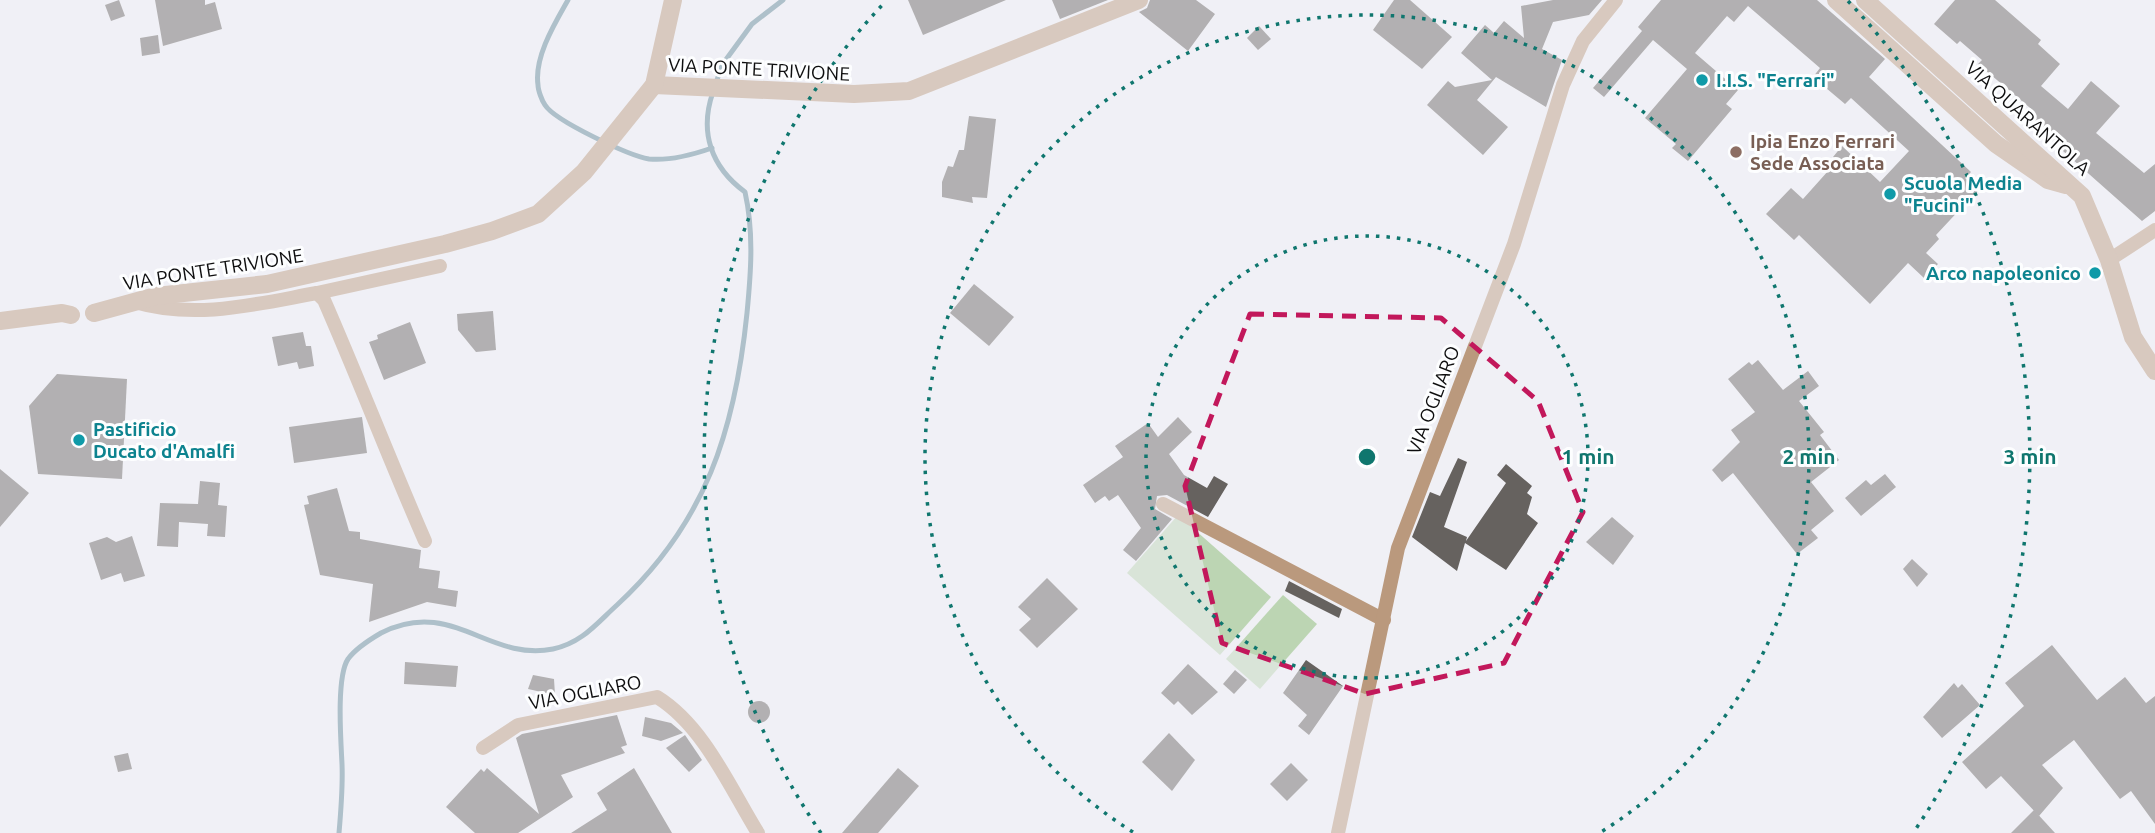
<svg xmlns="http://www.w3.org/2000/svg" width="2155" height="833" viewBox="0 0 2155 833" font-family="Ubuntu,sans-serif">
	<rect width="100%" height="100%" fill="#f0f0f5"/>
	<g fill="#bcd5b3">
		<path d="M 1178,515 L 1271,597 L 1220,655 L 1127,573 Z"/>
		<path d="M 1283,595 L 1317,624 L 1260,689 L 1226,659 Z"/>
	</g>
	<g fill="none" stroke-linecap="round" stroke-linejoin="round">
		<g stroke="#5e8695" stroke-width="5">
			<path d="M 568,0 C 555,23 534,57 538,85 C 538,90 542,101 545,105 C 555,121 630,156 649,159 C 670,161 692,155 712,148"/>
			<path d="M 716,83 L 722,65 L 752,24 L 783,0"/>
			<path d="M 339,833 C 341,810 343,787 342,764 C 341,742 336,677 348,659 C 356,648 369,640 381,633 C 452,597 488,662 553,649 C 582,643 597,623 617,605 C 706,523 735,430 747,313 C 751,272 754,232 745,192 C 711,167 699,132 713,92"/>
		</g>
	</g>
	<g fill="#66625f">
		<path d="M 119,0 L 125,16 L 111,21 L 105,5 Z"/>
		<path d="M 155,0 L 205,0 L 205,5 L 215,2 L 222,29 L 163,46 Z"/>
		<path d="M 908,0 L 1006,0 L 923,35 Z"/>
		<path d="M 1052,0 L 1108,0 L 1060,19 Z"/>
		<path d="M 1150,0 L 1196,0 L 1215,14 L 1188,51 L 1139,12 L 1147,8 Z"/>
		<path d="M 1394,0 L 1410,0 L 1452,37 L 1422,69 L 1373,30 Z"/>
		<path d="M 1553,0 L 1602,0 L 1589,15 L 1553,22 L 1542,49 L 1562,60 L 1546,107 L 1496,77 L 1477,100 L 1508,127 L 1483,155 L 1427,105 L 1448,81 L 1455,87 L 1492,80 L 1461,53 L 1485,25 L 1494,33 L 1504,21 L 1524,38 L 1521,6 Z"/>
		<path d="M 1661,0 L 1817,0 L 1885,59 L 1869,77 L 1971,172 L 1965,178 L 1978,190 L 1936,235 L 1939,239 L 1926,253 L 1938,264 L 1924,278 L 1908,263 L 1870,304 L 1799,235 L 1794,240 L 1766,214 L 1791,188 L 1803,199 L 1837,161 L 1833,157 L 1842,146 L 1880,182 L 1909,151 L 1851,98 L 1845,104 L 1813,77 L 1820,68 L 1748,6 L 1734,22 L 1727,16 L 1695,53 L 1738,90 L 1726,104 L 1732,109 L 1688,161 L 1672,148 L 1676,144 L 1645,118 L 1687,69 L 1653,40 L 1604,97 L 1593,88 L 1642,31 L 1638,27 Z"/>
		<path d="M 1955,0 L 1995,0 L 2041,40 L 2038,44 L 2060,64 L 2041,86 L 2068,109 L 2091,81 L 2120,106 L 2096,133 L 2144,173 L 2155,164 L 2155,211 L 2142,221 L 2028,120 L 2035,112 L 1978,64 L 1982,60 L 1960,41 L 1957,44 L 1934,24 Z"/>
		<path d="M 1259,26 L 1271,39 L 1258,50 L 1247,38 Z"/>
		<path d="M 158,35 L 160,53 L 142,56 L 140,38 Z"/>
		<path d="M 969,116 L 996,119 L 987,198 L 972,197 L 973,203 L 942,197 L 942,182 L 948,166 L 953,167 L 959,150 L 964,150 Z"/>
		<path d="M 974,284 L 1014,317 L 989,346 L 950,313 Z"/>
		<path d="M 493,311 L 496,350 L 476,352 L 458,330 L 457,314 Z"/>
		<path d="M 410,322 L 426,363 L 384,380 L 369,342 L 378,339 L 377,335 Z"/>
		<path d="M 303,332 L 306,346 L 311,346 L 314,366 L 299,369 L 297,362 L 278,366 L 272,337 Z"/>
		<path d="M 1758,360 L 1783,390 L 1808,371 L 1819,386 L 1799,401 L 1824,432 L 1820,435 L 1839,460 L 1811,482 L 1834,511 L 1811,530 L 1818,538 L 1797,554 L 1733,473 L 1722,482 L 1712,470 L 1740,442 L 1731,430 L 1755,412 L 1728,379 L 1749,362 L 1752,365 Z"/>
		<path d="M 57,374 L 127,379 L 122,479 L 38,474 L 29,406 Z"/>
		<path d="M 362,417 L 367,453 L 294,463 L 289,427 Z"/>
		<path d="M 1178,417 L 1192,432 L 1169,454 L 1184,475 L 1207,488 L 1214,476 L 1228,484 L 1208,517 L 1167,495 L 1157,496 L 1155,509 L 1172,519 L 1136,561 L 1123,550 L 1141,528 L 1118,495 L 1109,501 L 1105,496 L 1095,503 L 1083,485 L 1123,457 L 1115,446 L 1148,423 L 1158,437 Z"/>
		<path d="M 1458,458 L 1467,462 L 1444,527 L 1467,537 L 1466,541 L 1506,483 L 1497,475 L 1506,464 L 1532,486 L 1527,493 L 1532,497 L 1527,514 L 1538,523 L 1506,570 L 1465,543 L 1457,571 L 1412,537 L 1430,492 L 1440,496 Z"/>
		<path d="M 0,469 L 29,493 L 0,527 Z"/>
		<path d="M 1885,474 L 1896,487 L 1861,516 L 1845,498 L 1866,480 L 1871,485 Z"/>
		<path d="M 200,481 L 220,483 L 218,505 L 227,506 L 225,537 L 207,536 L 208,524 L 179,522 L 178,547 L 157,546 L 160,503 L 198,504 Z"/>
		<path d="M 337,488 L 349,531 L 360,532 L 360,539 L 421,550 L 419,568 L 440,571 L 438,588 L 458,591 L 456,607 L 427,602 L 369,622 L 373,584 L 320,575 L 304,505 L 309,504 L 307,496 Z"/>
		<path d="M 1612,517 L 1634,536 L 1613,565 L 1586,542 Z"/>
		<path d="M 132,536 L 145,576 L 124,582 L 121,573 L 101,580 L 89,543 L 107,537 L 116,542 Z"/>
		<path d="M 1912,559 L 1928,574 L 1917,587 L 1903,569 Z"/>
		<path d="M 1047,578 L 1078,609 L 1037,648 L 1019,630 L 1031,619 L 1018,607 Z"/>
		<path d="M 1289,581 L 1342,609 L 1339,618 L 1285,591 Z"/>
		<path d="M 2052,645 L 2097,700 L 2125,677 L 2146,703 L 2155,696 L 2155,824 L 2131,791 L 2120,799 L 2074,740 L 2042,765 L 2063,788 L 2039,816 L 2001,776 L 1986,789 L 1962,762 L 2024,706 L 2005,683 Z"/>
		<path d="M 1306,660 L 1343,686 L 1309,735 L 1298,726 L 1307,715 L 1283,693 Z"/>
		<path d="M 405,662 L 458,666 L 456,687 L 404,684 Z"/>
		<path d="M 1188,664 L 1218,692 L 1192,715 L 1178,701 L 1174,705 L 1161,693 Z"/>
		<path d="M 1235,670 L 1247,680 L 1234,694 L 1223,684 Z"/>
		<path d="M 533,675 L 554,679 L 555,695 L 528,689 Z"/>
		<path d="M 1954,683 L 1958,688 L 1962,684 L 1980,705 L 1942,738 L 1923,717 Z"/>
		<circle cx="759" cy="712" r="11"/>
		<path d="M 617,715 L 627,745 L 621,747 L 625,753 L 561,775 L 573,797 L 518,833 L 475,833 L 446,807 L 481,769 L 484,772 L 487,768 L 539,814 L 516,738 L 522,734 Z"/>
		<path d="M 645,717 L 671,723 L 683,733 L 661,741 L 642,736 Z"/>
		<path d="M 1169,733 L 1195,760 L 1172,791 L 1142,762 Z"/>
		<path d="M 685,735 L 702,760 L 689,772 L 666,748 Z"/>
		<path d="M 128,753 L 132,769 L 118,772 L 114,756 Z"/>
		<path d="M 1291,763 L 1308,780 L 1287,801 L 1270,784 Z"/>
		<path d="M 634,768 L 672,833 L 571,833 L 607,810 L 597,793 Z"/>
		<path d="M 898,768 L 919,786 L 878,833 L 842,833 Z"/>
		<path d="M 2034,810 L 2055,833 L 2011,833 Z"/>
	</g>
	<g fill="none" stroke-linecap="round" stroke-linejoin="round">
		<g stroke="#ba997d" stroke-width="14">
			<path d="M 2109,260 L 2155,230"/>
			<path d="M 317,293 L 440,266"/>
			<path d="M 135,302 C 196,320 256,304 317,293 L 324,300 C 359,380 390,461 425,541"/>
			<path d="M 1163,504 L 1384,620"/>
			<path d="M 483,748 L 518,725 L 657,697 C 704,726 730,788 758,833"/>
			<path d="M 1338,833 L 1398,548 L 1514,244 L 1563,85 L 1583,41 L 1616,0"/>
		</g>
		<g stroke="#ba997d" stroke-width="18">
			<path d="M 1836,0 L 1996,144 L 2048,180 L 2066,185"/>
			<path d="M 1865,0 L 2082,196 L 2109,260 L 2133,337 L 2155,371"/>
			<path d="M 654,85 L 854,94 L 909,91 L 1139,0"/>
			<path d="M 94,313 L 156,296 L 267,284 L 445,244 L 492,231 L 538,214 L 584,172 L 654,85 L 673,0"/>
			<path d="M 0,321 L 62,313 L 71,315"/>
		</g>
	</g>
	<path d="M0 0H2155V833H0ZM 1250,314 L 1441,318 L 1538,401 L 1583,512 L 1504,663 L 1365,694 L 1222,643 L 1185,486 Z" fill="#f0f0f5" fill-opacity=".55" fill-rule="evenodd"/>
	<path fill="none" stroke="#c2185b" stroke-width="5" stroke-dasharray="14 9" stroke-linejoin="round" d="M 1250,314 L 1441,318 L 1538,401 L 1583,512 L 1504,663 L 1365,694 L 1222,643 L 1185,486 Z"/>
	<g fill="none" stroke="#0f766e" stroke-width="3.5" stroke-dasharray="3.5 7">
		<circle cx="1367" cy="457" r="221"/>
		<path d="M1133 832A442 442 0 1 1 1601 832"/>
		<path d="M821 833A663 663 0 0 1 886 1M1848 1A663 663 0 0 1 1913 833"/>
	</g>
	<g fill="#0f9aa8" stroke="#fdfeff" stroke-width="2.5">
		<circle cx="1702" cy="80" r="7"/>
		<circle cx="1890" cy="194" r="7"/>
		<circle cx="2095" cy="273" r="7"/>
		<circle cx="79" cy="440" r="7"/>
	</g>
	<circle fill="#8d6e63" stroke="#fdfeff" stroke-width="2.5" cx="1736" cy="152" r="7"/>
	<g text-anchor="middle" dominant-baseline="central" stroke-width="6" stroke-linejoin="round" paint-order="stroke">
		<g font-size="19" fill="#0e0e0f" stroke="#fdfeff">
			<text transform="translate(759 69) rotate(3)">VIA PONTE TRIVIONE</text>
			<text transform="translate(2028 118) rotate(42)">VIA QUARANTOLA</text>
			<text transform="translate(213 269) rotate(-9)">VIA PONTE TRIVIONE</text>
			<text transform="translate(1433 400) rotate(-69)">VIA OGLIARO</text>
			<text transform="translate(585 692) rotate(-11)">VIA OGLIARO</text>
		</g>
		<g font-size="19" font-weight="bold" fill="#0d838f" stroke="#fdfeff" text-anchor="start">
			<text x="1716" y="80">I.I.S. "Ferrari"</text>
			<text x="1904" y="183">Scuola Media<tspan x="1904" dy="22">"Fucini"</tspan></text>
			<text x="2081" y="273" text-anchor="end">Arco napoleonico</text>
			<text x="93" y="429">Pastificio<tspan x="93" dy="22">Ducato d'Amalfi</tspan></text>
		</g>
		<g font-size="19" font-weight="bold" fill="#785e54" stroke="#fdfeff" text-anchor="start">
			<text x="1750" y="141">Ipia Enzo Ferrari<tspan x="1750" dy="22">Sede Associata</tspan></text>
		</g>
	</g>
	<circle cx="1367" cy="457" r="10" fill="#0f766e" stroke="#fdfeff" stroke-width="3.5"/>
	<g font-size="21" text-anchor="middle" font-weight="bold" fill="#0f766e" stroke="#fdfeff" stroke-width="6" stroke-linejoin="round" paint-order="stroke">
		<text x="1588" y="464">1 min</text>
		<text x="1809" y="464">2 min</text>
		<text x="2030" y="464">3 min</text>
	</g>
</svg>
